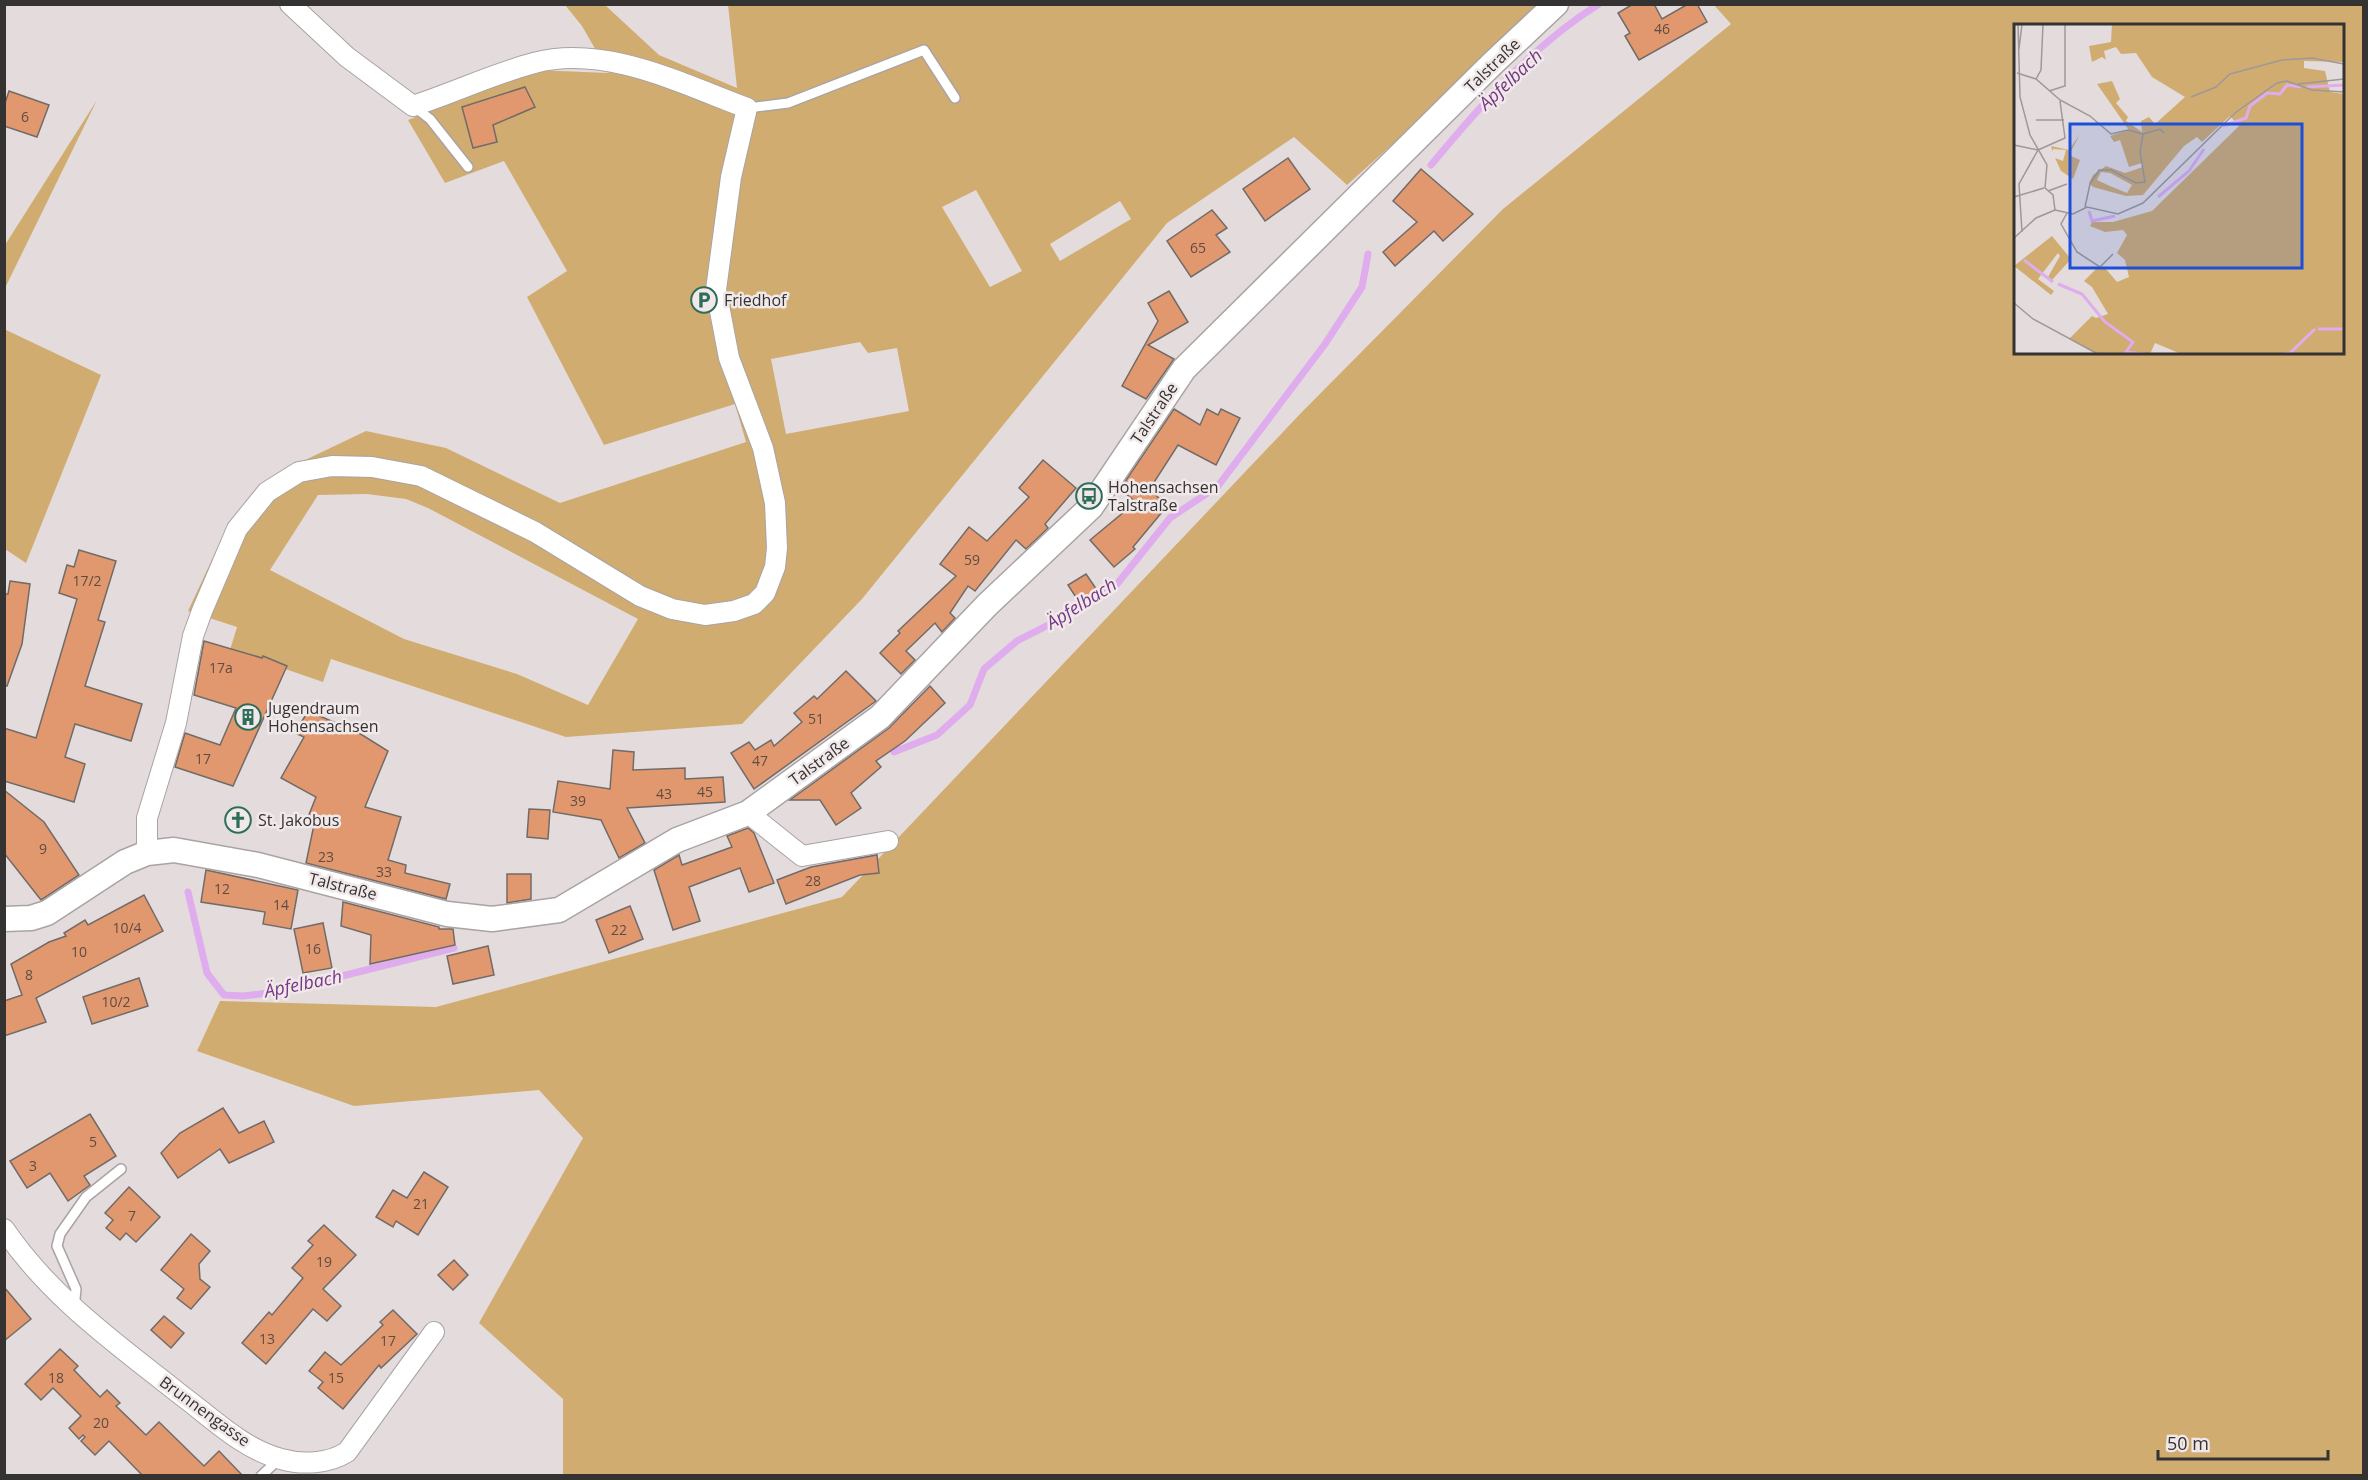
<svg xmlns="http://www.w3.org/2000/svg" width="2368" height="1480" viewBox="0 0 2368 1480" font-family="'Open Sans',sans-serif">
	<rect width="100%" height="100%" fill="#e4dcdc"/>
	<g fill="#d0ac71" fill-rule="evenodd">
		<path d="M 565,5 L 605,5 L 659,55 L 737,88 L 728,5 L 1547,5 L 1347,185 L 1294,137 L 1167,223 L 862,599 L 742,724 L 566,737 L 331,659 L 323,682 L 230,650 L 237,627 L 188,611 L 229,523 L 260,488 L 303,461 L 366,431 L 446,448 L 560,503 L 746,442 L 735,404 L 604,445 L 527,297 L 567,271 L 504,161 L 445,183 L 408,120 L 534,70 L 609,73 L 582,26 ZM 976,190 L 1022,271 L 990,287 L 942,207 ZM 1120,201 L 1131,219 L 1060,261 L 1050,244 ZM 860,342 L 868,353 L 897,348 L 909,411 L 786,434 L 771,359 ZM 367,494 L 406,499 L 428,508 L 638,619 L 588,705 L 517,674 L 404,639 L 270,570 L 318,495 Z"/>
		<path d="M 1714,5 L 2363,5 L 2363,1475 L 563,1475 L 563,1399 L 479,1323 L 583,1138 L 539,1090 L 354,1106 L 197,1051 L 220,1001 L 436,1007 L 842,897 L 1300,414 L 1503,209 L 1731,24 ZM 2016,26 L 2342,26 L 2342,352 L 2016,352 Z"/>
		<path d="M 97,100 L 5,288 L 5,245 Z"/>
		<path d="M 4,329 L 101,375 L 26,563 L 5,549 Z"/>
	</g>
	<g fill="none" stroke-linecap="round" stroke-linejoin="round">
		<g stroke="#dfaced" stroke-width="7">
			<path d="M 1431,165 C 1480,106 1533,45 1599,4"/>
			<path d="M 894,752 L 937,735 L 970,705 L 984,669 L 1017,641 L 1064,617 L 1117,584 L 1170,518 L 1218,486 L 1325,344 L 1362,287 L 1368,254"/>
			<path d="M 188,892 L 207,973 L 224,995 L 243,996 L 278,992 L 454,948"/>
		</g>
	</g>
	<g fill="#e2986f" stroke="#716b68" stroke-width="1.5">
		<path d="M 1633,4 L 1654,4 L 1662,19 L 1688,4 L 1697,4 L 1707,22 L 1639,60 L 1625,36 L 1630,33 L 1618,13 Z"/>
		<path d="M 525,87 L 535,107 L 493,125 L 497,142 L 473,148 L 462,107 Z"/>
		<path d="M 9,91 L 49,105 L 37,137 L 4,126 L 4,106 Z"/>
		<path d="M 1288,158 L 1310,189 L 1265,221 L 1243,189 Z"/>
		<path d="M 1421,169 L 1473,214 L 1443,241 L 1434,231 L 1395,266 L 1383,252 L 1417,222 L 1393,201 Z"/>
		<path d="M 1212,210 L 1227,228 L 1216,235 L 1230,252 L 1191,277 L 1167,241 Z"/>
		<path d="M 1169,291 L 1188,322 L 1148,345 L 1174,359 L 1146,399 L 1122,386 L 1158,321 L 1148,303 Z"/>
		<path d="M 1174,409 L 1200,425 L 1207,409 L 1218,415 L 1221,409 L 1240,418 L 1216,465 L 1178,445 L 1149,490 L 1168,505 L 1133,547 L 1135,549 L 1114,567 L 1090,540 L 1136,502 L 1120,489 Z"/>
		<path d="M 1043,460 L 1076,488 L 1045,524 L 1048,528 L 1026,549 L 1016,540 L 975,591 L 968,586 L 950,613 L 955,618 L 942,632 L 935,623 L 906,651 L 915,660 L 901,674 L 880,653 L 900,633 L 898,631 L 956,576 L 940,564 L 969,527 L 987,541 L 1029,497 L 1019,488 Z"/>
		<path d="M 79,550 L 116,561 L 98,620 L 105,622 L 85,686 L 142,704 L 131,741 L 75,724 L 65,757 L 85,764 L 74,802 L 4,781 L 4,728 L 36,738 L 77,599 L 59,593 L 67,565 L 74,567 Z"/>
		<path d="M 1086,574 L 1097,590 L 1079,602 L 1068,585 Z"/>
		<path d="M 10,581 L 30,584 L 22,644 L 7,686 L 4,685 L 4,594 L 8,594 Z"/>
		<path d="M 204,641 L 262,658 L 263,656 L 287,666 L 233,786 L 175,767 L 185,733 L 220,745 L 236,708 L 194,695 Z"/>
		<path d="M 846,671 L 876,701 L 754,789 L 731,753 L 749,742 L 755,750 L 771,740 L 774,746 L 802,722 L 794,713 L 814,696 L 817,699 Z"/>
		<path d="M 930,686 L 945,703 L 905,741 L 876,761 L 881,767 L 851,793 L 861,808 L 836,825 L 820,800 L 790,800 L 889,728 Z"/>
		<path d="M 308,711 L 359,733 L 388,751 L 365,807 L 401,817 L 388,860 L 406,865 L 405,873 L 450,884 L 446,899 L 306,863 L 315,820 L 308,817 L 316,797 L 281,778 L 304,737 L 295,733 Z"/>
		<path d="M 613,750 L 634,752 L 633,770 L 685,768 L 685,779 L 723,777 L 725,802 L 627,808 L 645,843 L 619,858 L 601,820 L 553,812 L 558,781 L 610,789 Z"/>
		<path d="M 4,790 L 44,822 L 79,875 L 41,900 L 4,853 Z"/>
		<path d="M 529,809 L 550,810 L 548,839 L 527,837 Z"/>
		<path d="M 748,828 L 754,833 L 774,883 L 749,892 L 740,868 L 689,887 L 700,921 L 673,930 L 654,870 L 679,855 L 682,865 L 732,847 L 727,836 Z"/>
		<path d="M 877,855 L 879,873 L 860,875 L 786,904 L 777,880 L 811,867 Z"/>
		<path d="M 206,870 L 298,890 L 291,929 L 263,924 L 265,912 L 201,902 Z"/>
		<path d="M 507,874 L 531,874 L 531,899 L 507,903 Z"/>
		<path d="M 144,895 L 163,931 L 36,998 L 46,1022 L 4,1036 L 4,1001 L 22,995 L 11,964 L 49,942 L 66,936 L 64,933 L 85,920 L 88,925 Z"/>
		<path d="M 343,902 L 439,927 L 439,929 L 453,929 L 455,945 L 370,964 L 371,935 L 341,926 Z"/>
		<path d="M 630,906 L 643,939 L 609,953 L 596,920 Z"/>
		<path d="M 323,923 L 332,968 L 303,973 L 294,929 Z"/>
		<path d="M 488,946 L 494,975 L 453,984 L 447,956 Z"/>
		<path d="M 139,978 L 148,1006 L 92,1024 L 83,997 Z"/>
		<path d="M 223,1108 L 239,1133 L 264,1121 L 274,1142 L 229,1163 L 220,1149 L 178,1178 L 161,1153 L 180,1133 Z"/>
		<path d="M 90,1114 L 116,1156 L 84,1176 L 90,1185 L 68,1201 L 50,1173 L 27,1188 L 10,1161 Z"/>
		<path d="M 424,1172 L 448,1187 L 418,1235 L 396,1221 L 393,1227 L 376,1217 L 393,1190 L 407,1198 Z"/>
		<path d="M 129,1187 L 160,1217 L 136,1242 L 126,1233 L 120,1240 L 106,1228 L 113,1220 L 105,1213 Z"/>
		<path d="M 324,1225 L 356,1255 L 323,1289 L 341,1306 L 327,1321 L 313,1309 L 266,1364 L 242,1343 L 269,1312 L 272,1315 L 303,1278 L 292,1268 L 313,1245 L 308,1241 Z"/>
		<path d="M 191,1234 L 210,1251 L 199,1264 L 200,1279 L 210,1287 L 191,1309 L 177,1298 L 184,1289 L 161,1270 Z"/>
		<path d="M 454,1260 L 468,1275 L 453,1290 L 438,1275 Z"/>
		<path d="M 4,1287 L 31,1319 L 4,1341 Z"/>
		<path d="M 393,1310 L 417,1334 L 381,1368 L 379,1365 L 343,1409 L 318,1388 L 323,1382 L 309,1371 L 325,1352 L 341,1365 L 383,1325 L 380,1322 Z"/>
		<path d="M 164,1316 L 184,1333 L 171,1348 L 151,1330 Z"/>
		<path d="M 60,1349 L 78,1366 L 74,1370 L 100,1397 L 107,1390 L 120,1403 L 116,1406 L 146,1435 L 159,1422 L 204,1466 L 219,1451 L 243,1476 L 143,1476 L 109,1441 L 95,1455 L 81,1441 L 85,1437 L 83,1435 L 79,1439 L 69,1428 L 81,1416 L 53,1388 L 41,1400 L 25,1384 Z"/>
	</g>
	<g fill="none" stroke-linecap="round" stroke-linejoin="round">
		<g stroke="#aaa3a3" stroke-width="12">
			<g id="service">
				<path d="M 413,106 L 430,119 L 468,167"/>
				<path d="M 747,108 L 788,103 L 924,50 L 955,98"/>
				<path d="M 74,1308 L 76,1289 L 57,1246 L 60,1234 L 86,1197 L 121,1169"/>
				<path d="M 261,1476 L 279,1459"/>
			</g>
		</g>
		<g stroke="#aaa3a3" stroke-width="22">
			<g id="minor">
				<path d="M 748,813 L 802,856 L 888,841"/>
				<path d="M 147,853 L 147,818 L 176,723 L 193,636 L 202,611 L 237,529 L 267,492 L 299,472 L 332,466 L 372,467 L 421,476 L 535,532 L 640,596 L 672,609 L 705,615 L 734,611 L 754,604 L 765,593 L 775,567 L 777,548 L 775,503 L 763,448 L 729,358 L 716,290 L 731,177 L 747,108 C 682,84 605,44 534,63 C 493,74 453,93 413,106 L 347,57 L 290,4"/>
				<path d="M 4,1229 C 51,1298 117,1344 181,1395 C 212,1418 243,1449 281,1459 C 302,1465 328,1464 347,1452 L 434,1332"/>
			</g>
		</g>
		<g stroke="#aaa3a3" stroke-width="27">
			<path id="tertiary" d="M 4,919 L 31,918 L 47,913 L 125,862 L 147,853 L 174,850 L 258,865 L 447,914 L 492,919 L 559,910 L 677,840 L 748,813 L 880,717 L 987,605 L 1091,507 L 1184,369 L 1493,63 L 1556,4"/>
		</g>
		<use href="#service" stroke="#fff" stroke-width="9"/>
		<use href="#minor" stroke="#fff" stroke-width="20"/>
		<use href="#tertiary" stroke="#fff" stroke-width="24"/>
	</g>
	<defs>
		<g id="parking-ring" transform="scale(1.35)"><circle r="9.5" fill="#f1e9e9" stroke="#2e6d59" stroke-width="1.5"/><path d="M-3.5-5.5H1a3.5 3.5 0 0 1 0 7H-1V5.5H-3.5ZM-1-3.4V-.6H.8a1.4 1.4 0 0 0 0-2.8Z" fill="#2e6d59"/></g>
		<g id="bus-ring" transform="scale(1.35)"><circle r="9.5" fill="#f1e9e9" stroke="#2e6d59" stroke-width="1.5"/><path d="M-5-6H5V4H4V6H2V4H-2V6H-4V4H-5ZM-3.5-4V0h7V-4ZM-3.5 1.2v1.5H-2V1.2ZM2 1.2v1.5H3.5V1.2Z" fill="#2e6d59"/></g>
		<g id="building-ring" transform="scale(1.35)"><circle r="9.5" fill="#f1e9e9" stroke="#2e6d59" stroke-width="1.5"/><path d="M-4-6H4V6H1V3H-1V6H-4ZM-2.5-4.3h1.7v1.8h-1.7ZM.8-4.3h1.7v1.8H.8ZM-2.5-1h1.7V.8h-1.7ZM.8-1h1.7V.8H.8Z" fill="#2e6d59"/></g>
		<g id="church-ring" transform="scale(1.35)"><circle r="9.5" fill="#f1e9e9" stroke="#2e6d59" stroke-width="1.5"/><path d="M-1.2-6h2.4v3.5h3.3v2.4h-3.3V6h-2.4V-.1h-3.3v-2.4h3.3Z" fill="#2e6d59"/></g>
	</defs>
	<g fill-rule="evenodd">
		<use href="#parking-ring" x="704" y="300"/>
		<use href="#bus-ring" x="1089" y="496"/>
		<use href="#building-ring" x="248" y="717"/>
		<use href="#church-ring" x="238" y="820"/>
	</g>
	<g text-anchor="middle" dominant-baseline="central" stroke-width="5" stroke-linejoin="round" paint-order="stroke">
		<g font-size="14" fill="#604c41">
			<text x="1662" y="28">46</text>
			<text x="25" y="116">6</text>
			<text x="1198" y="247">65</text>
			<text x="972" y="559">59</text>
			<text x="87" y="580">17/2</text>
			<text x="221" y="667">17a</text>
			<text x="816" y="718">51</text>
			<text x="203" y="758">17</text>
			<text x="760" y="760">47</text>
			<text x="705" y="791">45</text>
			<text x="664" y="793">43</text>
			<text x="578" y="800">39</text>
			<text x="43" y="848">9</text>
			<text x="326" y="856">23</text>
			<text x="384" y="871">33</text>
			<text x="813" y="880">28</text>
			<text x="222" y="888">12</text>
			<text x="281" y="904">14</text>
			<text x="127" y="927">10/4</text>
			<text x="619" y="929">22</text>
			<text x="313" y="948">16</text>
			<text x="79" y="951">10</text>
			<text x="29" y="974">8</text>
			<text x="116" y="1001">10/2</text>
			<text x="93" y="1141">5</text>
			<text x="33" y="1165">3</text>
			<text x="421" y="1203">21</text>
			<text x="132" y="1215">7</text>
			<text x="324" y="1261">19</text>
			<text x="267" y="1338">13</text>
			<text x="388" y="1340">17</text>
			<text x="56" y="1377">18</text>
			<text x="336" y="1377">15</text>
			<text x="101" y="1422">20</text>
		</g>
		<g font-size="16" fill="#353232" stroke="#f1e9e9">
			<text transform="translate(1492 65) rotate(-44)">Talstraße</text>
			<text transform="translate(1154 413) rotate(-56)">Talstraße</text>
			<text transform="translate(819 761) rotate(-36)">Talstraße</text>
			<text transform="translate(343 886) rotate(14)">Talstraße</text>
			<text transform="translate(205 1411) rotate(36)">Brunnengasse</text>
		</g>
		<g font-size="16" fill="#353232" stroke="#f1e9e9" text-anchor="start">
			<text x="724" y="300">Friedhof</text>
			<text x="1108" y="487">Hohensachsen<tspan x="1108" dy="18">Talstraße</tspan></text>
			<text x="268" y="708">Jugendraum<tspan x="268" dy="18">Hohensachsen</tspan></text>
			<text x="258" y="820">St. Jakobus</text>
		</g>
		<g font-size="18" font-style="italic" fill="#743884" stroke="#f1e9e9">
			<text transform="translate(1510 79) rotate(-43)">Äpfelbach</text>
			<text transform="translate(1081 603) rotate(-32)">Äpfelbach</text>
			<text transform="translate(303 983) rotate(-11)">Äpfelbach</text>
		</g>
	</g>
	<g transform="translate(2014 24)">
		<rect width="330" height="330" fill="#e4dcdc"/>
		<path d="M 98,0 L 330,0 L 330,38 L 290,37 L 290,44 L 311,47 L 316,68 L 330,70 L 330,330 L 167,330 L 141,319 L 136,330 L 82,330 L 55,315 L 78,292 L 82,294 L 94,290 L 78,263 L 70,257 L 83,244 L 92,245 L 103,258 L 115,253 L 111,236 L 103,229 L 113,211 L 109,206 L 91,208 L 76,202 L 78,198 L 99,198 L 138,187 L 225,102 L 216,92 L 188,118 L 183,113 L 170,122 L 129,171 L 112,172 L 79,163 L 75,159 L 79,151 L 92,142 L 111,149 L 129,143 L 128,139 L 115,143 L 106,116 L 100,118 L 96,112 L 115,106 L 83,60 L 98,57 L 106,75 L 102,79 L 114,93 L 112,97 L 128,108 L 127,97 L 135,93 L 141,100 L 171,73 L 138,53 L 122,29 L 107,30 L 102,23 L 90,27 L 92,36 L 88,33 L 78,38 L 75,22 L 97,18 ZM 87,148 L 96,149 L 118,161 L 113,169 L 96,162 L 83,156 ZM 66,110 L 55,131 L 66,136 L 59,155 L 47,147 L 41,134 L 49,137 L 52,126 L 39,125 L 39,128 L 37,122 L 55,126 ZM 38,212 L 57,235 L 38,256 L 34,253 L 46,232 L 44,229 L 24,255 L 40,267 L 37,271 L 0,242 Z" fill="#d0ac71" fill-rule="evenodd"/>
		<path fill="none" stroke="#dfaced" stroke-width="3" d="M 292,63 L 330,61M 209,102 L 232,94 L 236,82 L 253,69 L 266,70 L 273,61 L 287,63M 144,173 L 175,147 L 190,125M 75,187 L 78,197 L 101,192M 10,236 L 39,258M 44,260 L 68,270 L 91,298 L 119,318 L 112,328 L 130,330M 304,305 L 330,305M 269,330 L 276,329 L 301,305"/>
		<path fill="none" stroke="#9e9898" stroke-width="1.5" d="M 4,0 L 6,73 L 16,111 L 33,141 L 31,164 L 39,171 L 41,186M 5,25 L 8,0M 3,49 L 22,55 L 46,76 L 76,92 L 97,110 L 114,106 L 129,110 L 126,128 L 131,158 L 122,159 L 97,146 L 85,146 L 76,160 L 71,183M 22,55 L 27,46 L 29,0M 284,60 L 330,55M 35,67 L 51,62 L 51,0M 177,73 L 202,63 L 216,50 L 268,36 L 298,34 L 330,40M 22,96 L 50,96M 129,110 L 146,105 L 150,109M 0,121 L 24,126M 24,126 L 51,114 L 46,77M 34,167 L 53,160M 0,173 L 30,164M 41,186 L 59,190 L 73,183 L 104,190 L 129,179 L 221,89 L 263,59 L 273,57 L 298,66 L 330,68M 53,189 L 47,200 L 63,228 L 86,243 L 99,230M 8,208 L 5,160 L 24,126M 0,214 L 22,194 L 41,186M 0,279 L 19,295 L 84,330"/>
		<path fill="#1d4ed8" fill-opacity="0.15" stroke="#1d4ed8" stroke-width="3" d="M 56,100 L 288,100 L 288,244 L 56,244 Z"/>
		<rect width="330" height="330" fill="none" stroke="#353232" stroke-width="3"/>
	</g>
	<rect width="2368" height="1480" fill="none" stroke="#353232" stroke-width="12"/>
	<path d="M2158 1450v9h170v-9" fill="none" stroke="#353232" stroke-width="3"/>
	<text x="2167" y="1450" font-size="18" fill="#353232" stroke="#f1e9e9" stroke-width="4.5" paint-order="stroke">50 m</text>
</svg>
